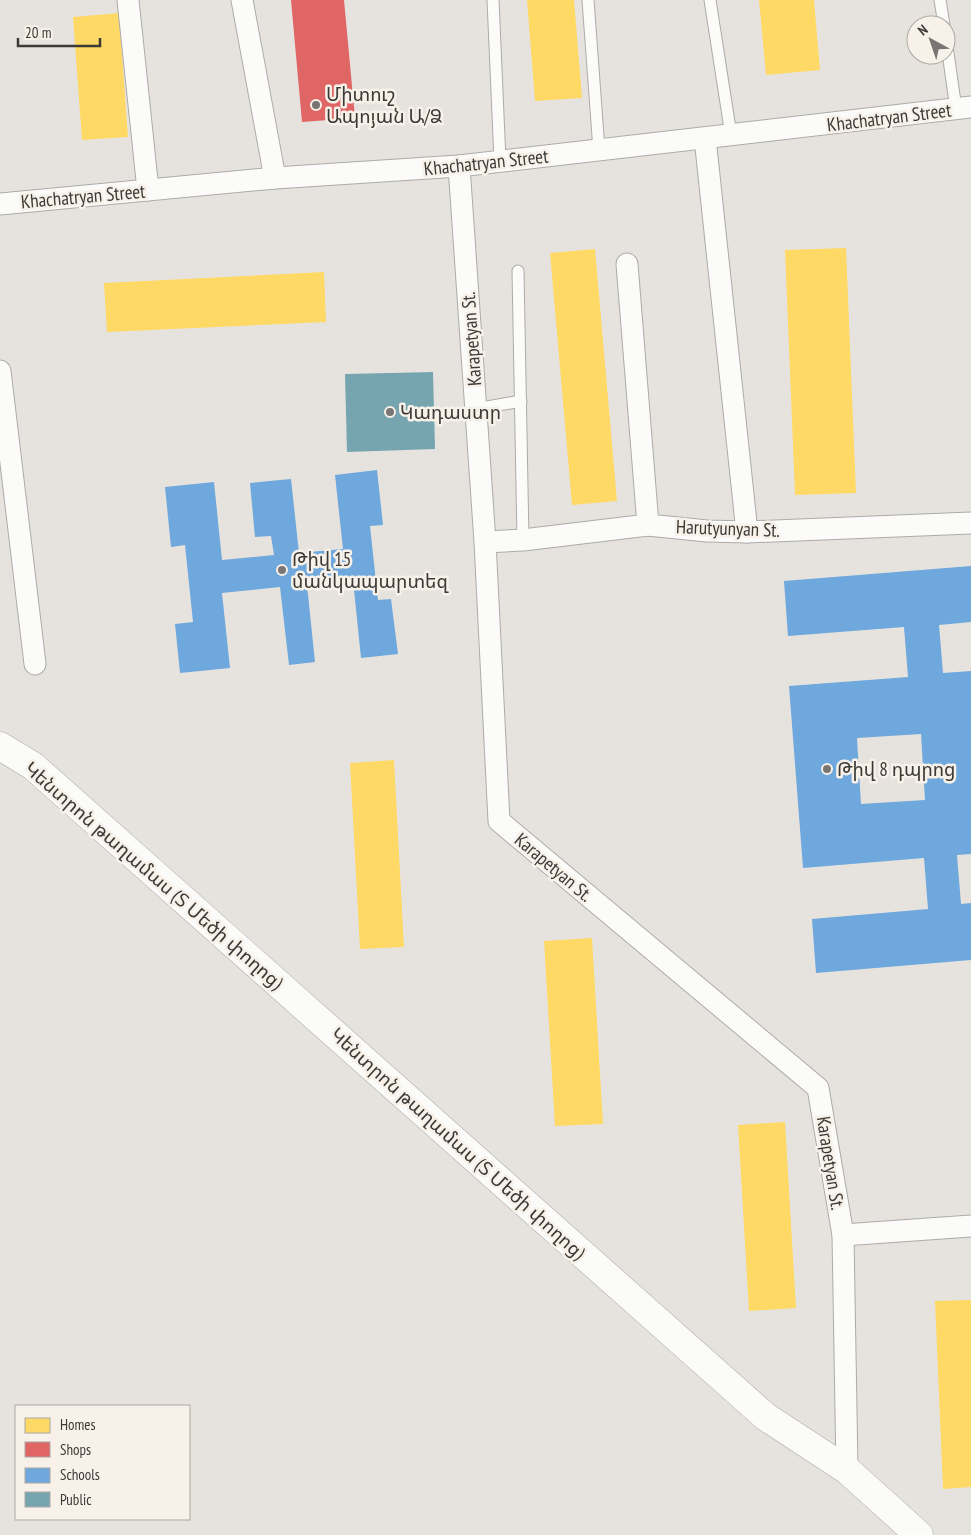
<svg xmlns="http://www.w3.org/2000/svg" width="971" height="1535" viewBox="0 0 971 1535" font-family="'PT Sans Narrow','Noto Sans Armenian',sans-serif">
	<rect width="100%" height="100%" fill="#e6e3df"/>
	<g fill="#ffd966">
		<path d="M 527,0 L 574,0 L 582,98 L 535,101 Z"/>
		<path d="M 759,0 L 814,0 L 820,70 L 766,75 Z"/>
		<path d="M 119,13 L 128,137 L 82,140 L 73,17 Z"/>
		<path d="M 846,248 L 856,493 L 795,495 L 785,250 Z"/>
		<path d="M 595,249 L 617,501 L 572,505 L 550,253 Z"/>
		<path d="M 324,272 L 326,322 L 107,332 L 104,283 Z"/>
		<path d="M 394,760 L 404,947 L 360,949 L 350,763 Z"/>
		<path d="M 592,938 L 603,1124 L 555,1126 L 544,941 Z"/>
		<path d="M 785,1122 L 796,1308 L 749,1311 L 738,1125 Z"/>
		<path d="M 971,1300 L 971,1487 L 943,1489 L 935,1301 Z"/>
	</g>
	<path fill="#e06666" d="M 291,0 L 344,0 L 355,118 L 302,122 Z"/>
	<g fill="#6fa8dc" fill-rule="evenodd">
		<path d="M 377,470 L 383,525 L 370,526 L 378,600 L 391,599 L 398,654 L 361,658 L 353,580 L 307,585 L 315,662 L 289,665 L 280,587 L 222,593 L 230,668 L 180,673 L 175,624 L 193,622 L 185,545 L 171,547 L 165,487 L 214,482 L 222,560 L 274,555 L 271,536 L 255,537 L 250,483 L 291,479 L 299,553 L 343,549 L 335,475 Z"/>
		<path d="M 971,566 L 971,622 L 939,625 L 943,673 L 971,671 L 971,854 L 957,855 L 961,904 L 971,903 L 971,960 L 816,973 L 812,919 L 928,909 L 924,858 L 803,868 L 789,686 L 908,677 L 904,627 L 788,636 L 784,581 ZM 921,734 L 925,800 L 861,804 L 857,738 Z"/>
	</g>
	<path fill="#76a5af" d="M 433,372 L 435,449 L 347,452 L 345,374 Z"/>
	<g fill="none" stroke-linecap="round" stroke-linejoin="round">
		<g stroke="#adaba8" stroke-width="13">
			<g id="lane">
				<path d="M 493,0 L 500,161"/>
				<path d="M 588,0 L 599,150"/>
				<path d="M 710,0 L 731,135"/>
				<path d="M 940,0 L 944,25"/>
				<path d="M 946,39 L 956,109"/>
				<path d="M 518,271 L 523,540"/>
				<path d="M 476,409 L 521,401"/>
			</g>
		</g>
		<g stroke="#adaba8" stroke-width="23">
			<g id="street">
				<path d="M 128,0 L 148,190"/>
				<path d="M 242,0 L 275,178"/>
				<path d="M 705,138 L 747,532"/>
				<path d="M 459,166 L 485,542 L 499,821 L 818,1088 L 843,1235 L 847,1470"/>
				<path d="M 0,204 L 275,178 L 459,166 L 971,107"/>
				<path d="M 627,264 L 648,525"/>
				<path d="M 0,371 L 35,664"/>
				<path d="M 485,542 L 523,540 L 648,525 L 707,531 L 747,532 L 971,523"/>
				<path d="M 843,1235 L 971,1226"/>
			</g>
		</g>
		<g stroke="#adaba8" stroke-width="29">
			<path id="secondary" d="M 0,746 L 33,766 L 766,1417 L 847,1470 L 919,1535"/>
		</g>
		<use href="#lane" stroke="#fbfbfa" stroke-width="11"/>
		<use href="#street" stroke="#fbfbfa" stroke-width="21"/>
		<use href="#secondary" stroke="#fbfbfa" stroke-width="28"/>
	</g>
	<g fill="#787572" stroke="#f7f1e9" stroke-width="2">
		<circle cx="316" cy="105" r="5"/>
		<circle cx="390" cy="412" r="5"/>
		<circle cx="282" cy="570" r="5"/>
		<circle cx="827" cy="769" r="5"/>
	</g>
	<g text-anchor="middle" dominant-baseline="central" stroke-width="5" stroke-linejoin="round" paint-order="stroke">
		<g font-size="19" fill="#3c3a37" stroke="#f7f1e9" text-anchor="start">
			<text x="326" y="94">Միտուշ<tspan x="326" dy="22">Ապոյան Ա/Ձ</tspan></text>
			<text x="400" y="412">Կադաստր</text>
			<text x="292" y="559">Թիվ 15<tspan x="292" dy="22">մանկապարտեզ</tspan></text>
			<text x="837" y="769">Թիվ 8 դպրոց</text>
		</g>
		<g font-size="19" fill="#3c3a37" stroke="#f7f1e9">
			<text transform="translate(889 117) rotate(-7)">Khachatryan Street</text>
			<text transform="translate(486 162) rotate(-6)">Khachatryan Street</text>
			<text transform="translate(83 196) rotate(-5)">Khachatryan Street</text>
			<text transform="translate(471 339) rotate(-94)">Karapetyan St.</text>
			<text transform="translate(728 528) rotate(2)">Harutyunyan St.</text>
			<text transform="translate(554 867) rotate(40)">Karapetyan St.</text>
			<text transform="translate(154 875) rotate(41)">Կենտրոն թաղամաս (Տ Մեծի փողոց)</text>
			<text transform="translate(458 1143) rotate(42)">Կենտրոն թաղամաս (Տ Մեծի փողոց)</text>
			<text transform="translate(831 1163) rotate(81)">Karapetyan St.</text>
		</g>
	</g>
	<rect x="15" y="1405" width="175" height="115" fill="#f7f1e9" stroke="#aca8a2"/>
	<rect x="25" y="1418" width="25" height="15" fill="#ffd966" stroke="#aca8a2"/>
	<text x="60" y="1430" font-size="15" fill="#3c3a37">Homes</text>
	<rect x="25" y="1442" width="25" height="15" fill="#e06666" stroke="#aca8a2"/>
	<text x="60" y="1455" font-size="15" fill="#3c3a37">Shops</text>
	<rect x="25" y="1468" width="25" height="15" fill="#6fa8dc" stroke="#aca8a2"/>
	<text x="60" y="1480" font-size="15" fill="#3c3a37">Schools</text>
	<rect x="25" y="1492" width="25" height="15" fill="#76a5af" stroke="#aca8a2"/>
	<text x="60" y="1505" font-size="15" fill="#3c3a37">Public</text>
	<g transform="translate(931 40) rotate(320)"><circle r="24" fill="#f7f1e9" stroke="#aca8a2"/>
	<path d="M0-4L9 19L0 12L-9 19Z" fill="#787572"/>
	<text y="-8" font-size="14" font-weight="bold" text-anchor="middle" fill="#3c3a37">N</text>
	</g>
	<path d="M18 38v8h82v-8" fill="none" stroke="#3c3a37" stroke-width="2.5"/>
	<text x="25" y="38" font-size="15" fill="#3c3a37" stroke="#f7f1e9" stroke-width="4" paint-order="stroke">20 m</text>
</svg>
